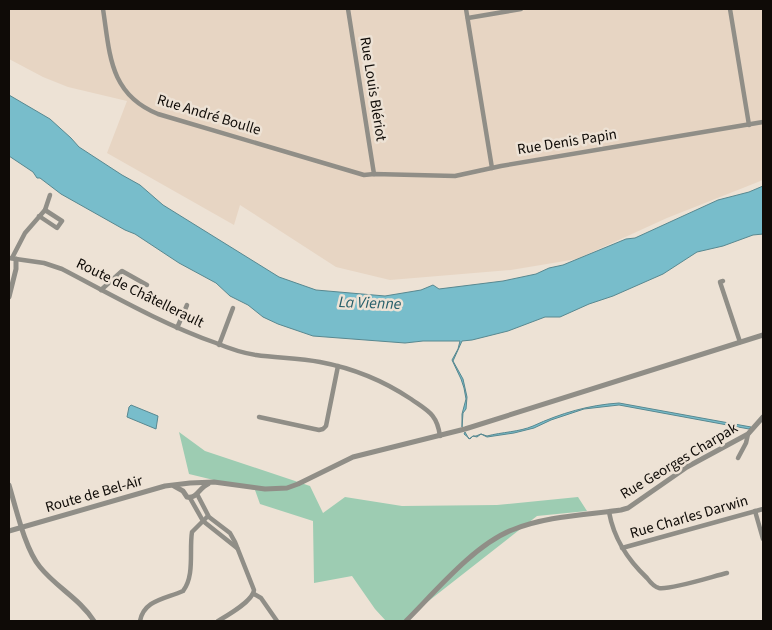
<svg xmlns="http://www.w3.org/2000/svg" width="772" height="630" viewBox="0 0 772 630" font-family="'Source Sans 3',sans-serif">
	<rect width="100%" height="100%" fill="#ede2d5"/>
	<path fill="#e7d5c3" d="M 9,9 L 763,9 L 763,180 L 667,218 L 577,259 L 511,270 L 390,280 L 336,267 L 240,205 L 234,225 L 107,153 L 127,101 L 68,87 L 43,77 L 9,59 Z"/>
	<path fill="#9dccb2" d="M 179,432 L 205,451 L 310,486 L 323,513 L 345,497 L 402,506 L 497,505 L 578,497 L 587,511 L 537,516 L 403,621 L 386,621 L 375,609 L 352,576 L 314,583 L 313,521 L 260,504 L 255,490 L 189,474 Z"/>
	<g fill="#78bdcb" stroke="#588890">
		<path d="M 9,95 L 50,119 L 71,138 L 79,147 L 122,175 L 140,185 L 163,205 L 279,277 L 316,290 L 385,296 L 421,290 L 433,285 L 439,289 L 503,281 L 536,274 L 549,268 L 563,265 L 626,239 L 635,238 L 718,200 L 749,192 L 763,186 L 763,234 L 753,235 L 723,246 L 697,252 L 663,274 L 613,296 L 589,304 L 560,317 L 545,317 L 508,331 L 472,340 L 462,341 L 453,361 L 463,379 L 467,397 L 466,409 L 463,413 L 462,427 L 462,414 L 466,399 L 464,388 L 461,379 L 452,360 L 458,349 L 460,341 L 423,341 L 405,343 L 313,336 L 278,324 L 263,317 L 248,305 L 230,296 L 216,283 L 179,263 L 135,234 L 125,230 L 61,194 L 40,178 L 37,178 L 33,172 L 9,156 Z"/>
		<path d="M 619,403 L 751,427 L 749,429 L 619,405 L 584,409 L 551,420 L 534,428 L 514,433 L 487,437 L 481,434 L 477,437 L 473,436 L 470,439 L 464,434 L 465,432 L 469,439 L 473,436 L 476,436 L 481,434 L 487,436 C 502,432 519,432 533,426 C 561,413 589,405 619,403 Z"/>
		<path d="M 131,405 L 158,416 L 156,429 L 127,417 L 129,407 Z"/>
	</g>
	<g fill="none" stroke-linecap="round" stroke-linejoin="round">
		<g stroke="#908e87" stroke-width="4.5">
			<path d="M 103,9 C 110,54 109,94 158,114 L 364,175 L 374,174 L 455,176 L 501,166 L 763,122"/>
			<path d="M 348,9 L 374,174"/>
			<path d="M 466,9 L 492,168"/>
			<path d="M 730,9 L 749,125"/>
			<path d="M 468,18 L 521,9"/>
			<path d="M 45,210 L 50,195"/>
			<path d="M 9,258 L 44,263 L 62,269 C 112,295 162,324 216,343 C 228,348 242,353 256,355 C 277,358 299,358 320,362 C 352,368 384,381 411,399 C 428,411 437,414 440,436"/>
			<path d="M 12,258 L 25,233 L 45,210 L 62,221 L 57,228 L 39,216"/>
			<path d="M 723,281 L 720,282 L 740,342"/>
			<path d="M 101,290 L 122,271 L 147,285"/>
			<path d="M 177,328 L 187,305"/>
			<path d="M 219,345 L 233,308"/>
			<path d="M 259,417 L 319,430 L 323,429 L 326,426 L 338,366"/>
			<path d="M 738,458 L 746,443 L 748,434"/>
			<path d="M 197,494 L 209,517 L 230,533 L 235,542 L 254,590 C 253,601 228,615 218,621"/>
			<path d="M 190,498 L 203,521 L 237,548"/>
			<path d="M 755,511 L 763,539"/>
			<path d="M 609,512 C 614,539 627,559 647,578 C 650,582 654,587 659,588 C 671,590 714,576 727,573"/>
			<path d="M 622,548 L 763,509"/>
			<path d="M 254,594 L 261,598 L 277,621"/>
			<path d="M 140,621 C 144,600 165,599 183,591 C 195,576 189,550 192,532 L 208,516"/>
		</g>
		<g stroke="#908e87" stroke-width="5">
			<path d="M 9,297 L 16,269 L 16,259"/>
			<path d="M 9,485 C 16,508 25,549 40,567 C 56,587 80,599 94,621"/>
			<path d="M 174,486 L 183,491 L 187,497 C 197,499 199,488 208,484"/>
			<path d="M 9,531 L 165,486 L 190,483 L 214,482 L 265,489 L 287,488 L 298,484 L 353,457 L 465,429 L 763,335"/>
			<path d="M 406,621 C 435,592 474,545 512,530 C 546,516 585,515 621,510 L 628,508 L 687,467 L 748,434 L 763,417"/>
		</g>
	</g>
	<g text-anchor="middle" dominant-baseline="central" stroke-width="5" stroke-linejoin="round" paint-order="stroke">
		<g font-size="15" fill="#0f0b07" stroke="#ede2d5">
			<text transform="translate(373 89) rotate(81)">Rue Louis Blériot</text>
			<text transform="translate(209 115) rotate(17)">Rue André Boulle</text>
			<text transform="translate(567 142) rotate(-9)">Rue Denis Papin</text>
			<text transform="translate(140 293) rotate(26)">Route de Châtellerault</text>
			<text transform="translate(679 461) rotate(-31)">Rue Georges Charpak</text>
			<text transform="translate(94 494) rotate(-16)">Route de Bel-Air</text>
			<text transform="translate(689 517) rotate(-16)">Rue Charles Darwin</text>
		</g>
		<g font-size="16" font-style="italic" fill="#255e69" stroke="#ede2d5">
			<text transform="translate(370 303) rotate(2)">La Vienne</text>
		</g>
	</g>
	<rect width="772" height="630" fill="none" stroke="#0f0b07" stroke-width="20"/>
</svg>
